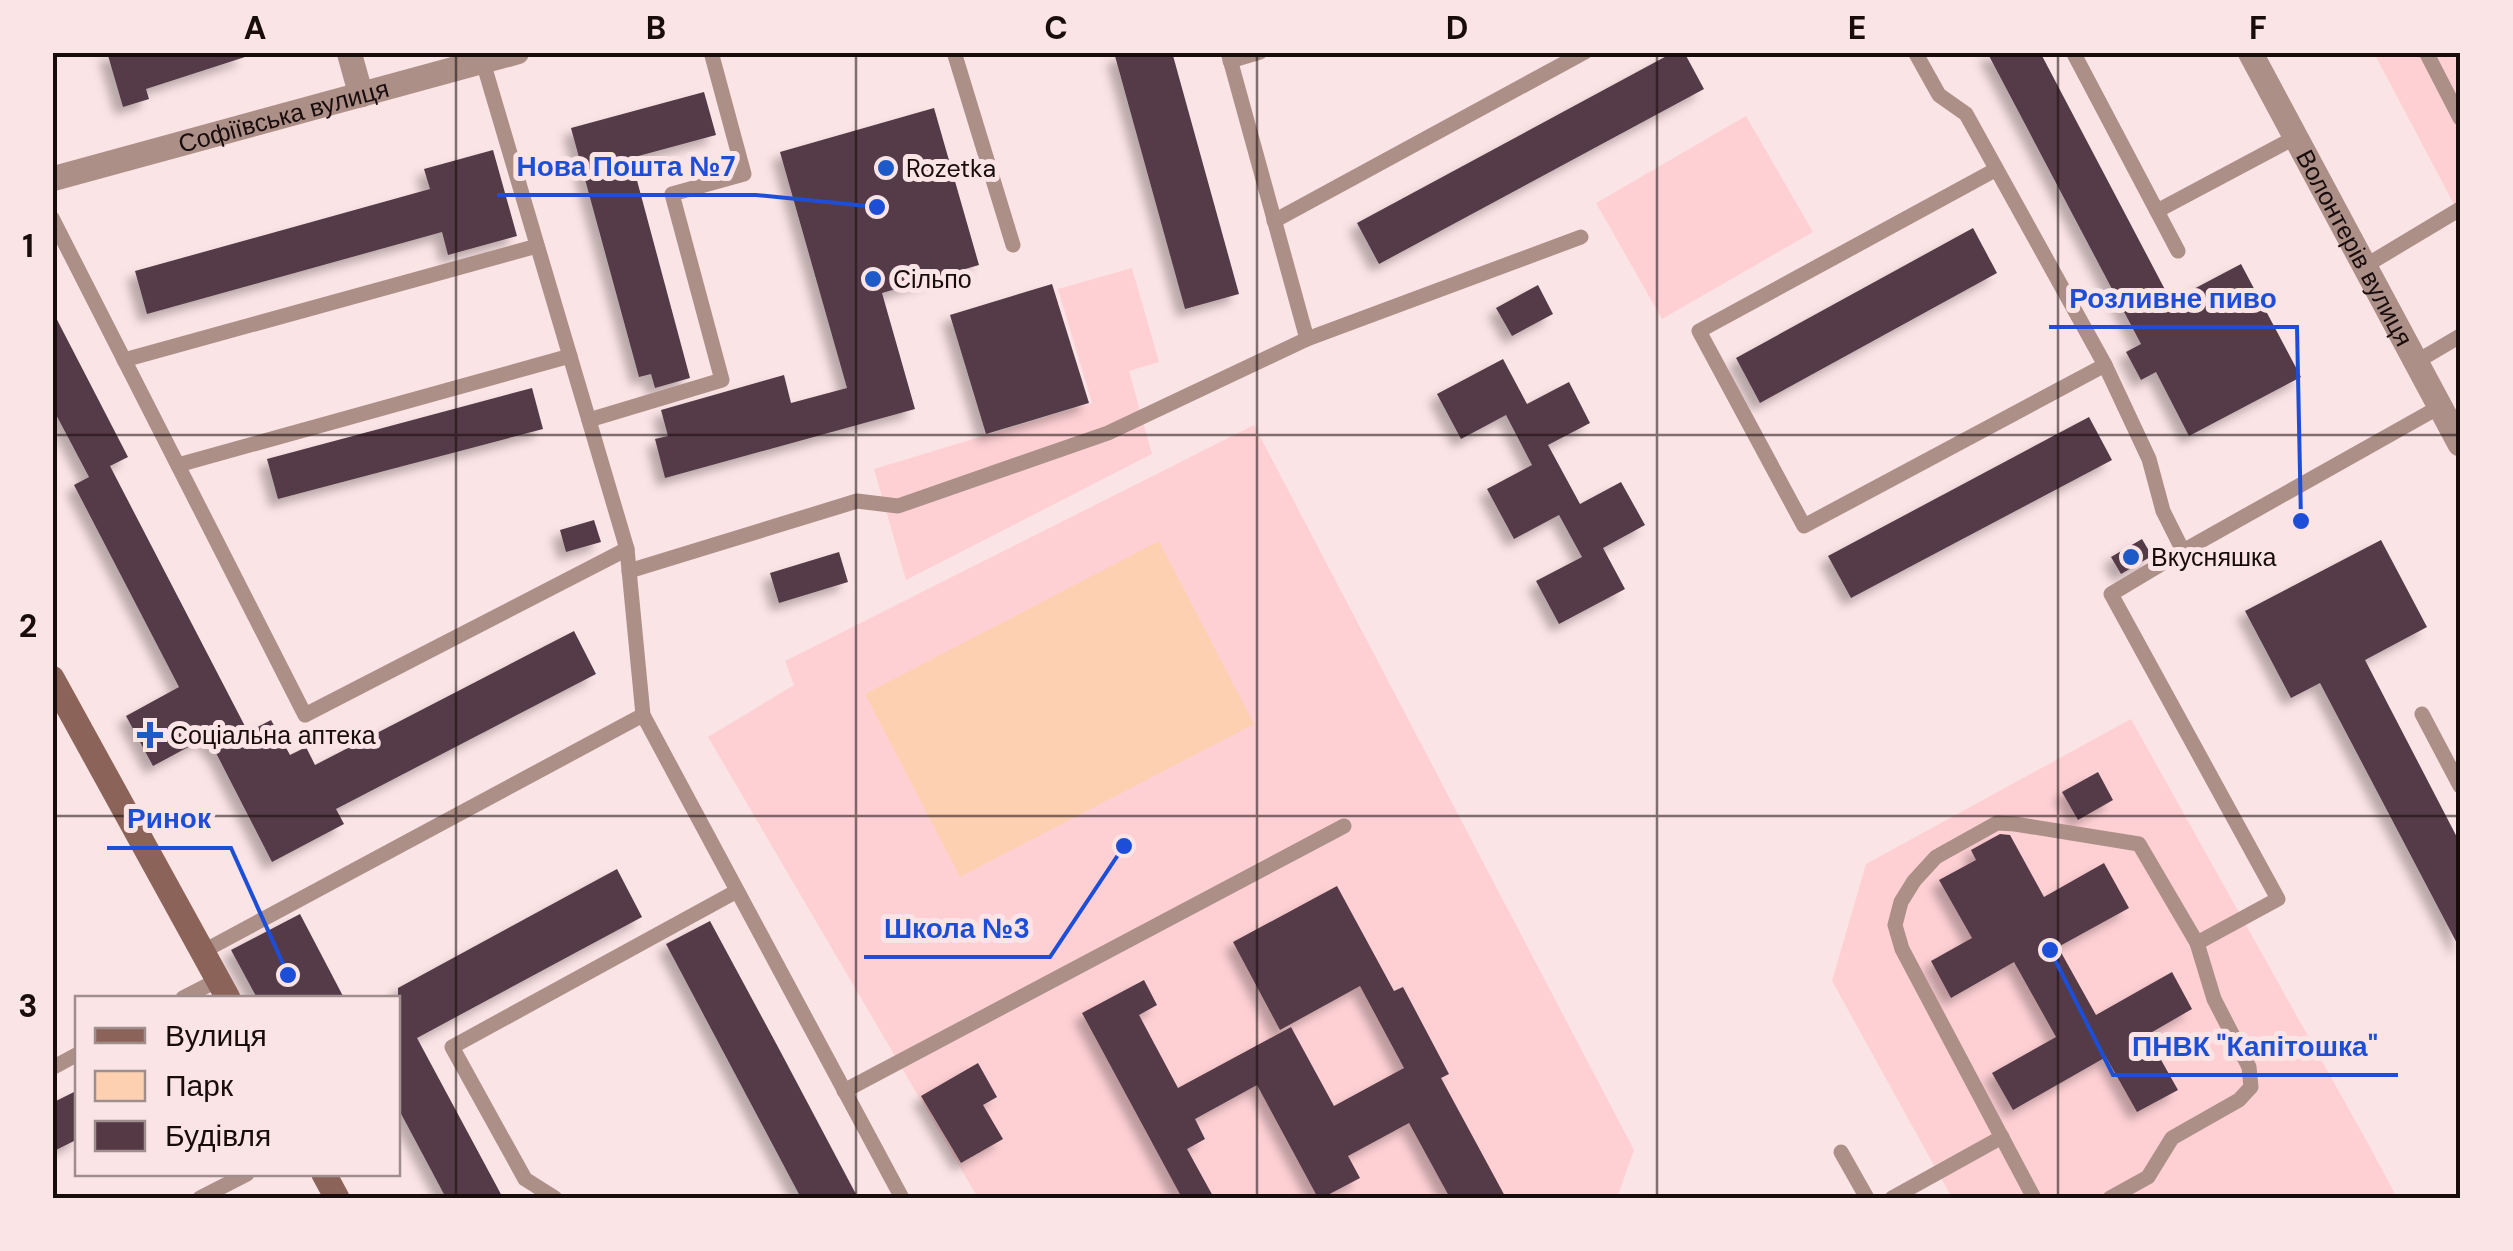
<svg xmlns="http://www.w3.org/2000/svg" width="2513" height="1251" viewBox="0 0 2513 1251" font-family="'DM Sans',sans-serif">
	<defs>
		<filter id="shadow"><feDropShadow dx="-8" dy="8" stdDeviation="5" flood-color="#0004"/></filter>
	</defs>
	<rect width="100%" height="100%" fill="#fbe4e6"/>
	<g fill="#fed0d4">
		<path d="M 2374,53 L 2460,53 L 2460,216 L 2457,210 Z"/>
		<path d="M 1746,116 L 1813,232 L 1662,319 L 1596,203 Z"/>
		<path d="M 1132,268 L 1159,362 L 1129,371 L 1152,454 L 906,580 L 874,469 L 1092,403 L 1058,289 Z"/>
		<path d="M 1254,425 L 1634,1150 L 1617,1198 L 978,1198 L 708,737 L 794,685 L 785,661 Z"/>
		<path d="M 2131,719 L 2370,1147 L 2396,1196 L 2392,1198 L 1952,1198 L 1832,981 L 1866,864 Z"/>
	</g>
	<path fill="#fcd0b1" d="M 1159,541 L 1254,724 L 960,877 L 865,694 Z"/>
	<g fill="#553a46" filter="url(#shadow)">
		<path d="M 107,52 L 244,52 L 245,57 L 146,89 L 149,99 L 123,107 Z"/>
		<path d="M 1126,52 L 1172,52 L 1239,294 L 1185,309 L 1115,56 Z"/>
		<path d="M 1674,52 L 1684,52 L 1704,89 L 1379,264 L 1357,223 Z"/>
		<path d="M 1987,52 L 2040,52 L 2171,301 L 2241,264 L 2301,377 L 2189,436 L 2156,372 L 2141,380 L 2126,352 L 2141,344 Z"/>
		<path d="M 704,92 L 716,135 L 631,158 L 690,378 L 655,388 L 651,374 L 639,377 L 571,128 Z"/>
		<path d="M 934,108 L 979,265 L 882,293 L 915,409 L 665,478 L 655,439 L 668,436 L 661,410 L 784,375 L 791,403 L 847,388 L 780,152 Z"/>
		<path d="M 493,150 L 517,236 L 448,255 L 442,232 L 147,314 L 135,271 L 430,189 L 424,169 Z"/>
		<path d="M 1973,228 L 1997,273 L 1760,403 L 1736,358 Z"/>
		<path d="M 1052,284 L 1089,403 L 986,434 L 950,315 Z"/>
		<path d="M 1538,285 L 1553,314 L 1512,336 L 1496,308 Z"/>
		<path d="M 52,310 L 128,457 L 110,466 L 248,732 L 271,720 L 290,755 L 306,747 L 315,765 L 574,631 L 596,674 L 336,809 L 344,824 L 272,862 L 214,749 L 212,751 L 205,738 L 153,766 L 126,716 L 179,687 L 74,485 L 89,477 L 52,407 Z"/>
		<path d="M 1503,359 L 1527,404 L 1569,382 L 1590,423 L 1548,445 L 1580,504 L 1621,482 L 1645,525 L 1603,548 L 1625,589 L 1559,624 L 1536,581 L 1582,557 L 1559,515 L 1514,539 L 1487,489 L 1532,465 L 1506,415 L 1461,439 L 1437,394 Z"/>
		<path d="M 532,388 L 543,429 L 278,499 L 267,459 Z"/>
		<path d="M 2089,417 L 2112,460 L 1851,598 L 1828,556 Z"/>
		<path d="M 594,520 L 601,542 L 566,552 L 560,530 Z"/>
		<path d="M 2142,539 L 2152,556 L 2121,574 L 2111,557 Z"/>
		<path d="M 2381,540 L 2427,627 L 2365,660 L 2460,843 L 2460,949 L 2320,683 L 2291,698 L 2245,611 Z"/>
		<path d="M 839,552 L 848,582 L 779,603 L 770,573 Z"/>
		<path d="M 2098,772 L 2113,800 L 2078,820 L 2062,792 Z"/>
		<path d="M 2000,834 L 2010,835 L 2044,897 L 2104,863 L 2129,908 L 2058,947 L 2096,1015 L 2172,972 L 2192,1009 L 2147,1035 L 2178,1090 L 2137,1112 L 2106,1057 L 2013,1110 L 1992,1073 L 2056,1037 L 2014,962 L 1951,998 L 1931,961 L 1972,938 L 1939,880 L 1976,860 L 1971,850 Z"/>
		<path d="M 617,869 L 642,917 L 417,1038 L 503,1198 L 446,1198 L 398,1108 L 398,988 Z"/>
		<path d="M 1337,886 L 1394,991 L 1403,987 L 1449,1074 L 1441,1078 L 1506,1198 L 1450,1198 L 1409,1123 L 1348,1156 L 1360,1178 L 1322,1198 L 1318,1198 L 1257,1085 L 1195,1119 L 1205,1139 L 1187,1149 L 1214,1198 L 1182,1198 L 1082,1013 L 1144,980 L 1157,1005 L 1139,1015 L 1178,1088 L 1291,1027 L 1334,1106 L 1404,1068 L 1360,986 L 1280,1030 L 1233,942 Z"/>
		<path d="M 300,914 L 344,998 L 257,998 L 231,950 Z"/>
		<path d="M 710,921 L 778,1047 L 858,1198 L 801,1198 L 666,944 Z"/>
		<path d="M 978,1063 L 997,1097 L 983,1105 L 1003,1139 L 961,1163 L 921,1096 Z"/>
		<path d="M 78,1090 L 78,1139 L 52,1152 L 52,1103 Z"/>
	</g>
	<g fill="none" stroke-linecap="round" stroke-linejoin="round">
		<g stroke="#ac8f87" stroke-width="15">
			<path d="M 954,52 L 1013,245"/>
			<path d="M 1228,52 L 1307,339"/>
			<path d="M 1915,52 L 1939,95 L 1966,114 L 2105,365 L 2149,459 L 2163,511 L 2183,551"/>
			<path d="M 2073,52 L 2178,251"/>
			<path d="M 2426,52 L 2460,118"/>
			<path d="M 1230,61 L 1260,52"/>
			<path d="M 483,62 L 627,549 L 643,715 L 902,1198"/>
			<path d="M 1995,170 L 1699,331 L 1804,526 L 2105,365"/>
			<path d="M 2157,211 L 2296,137"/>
			<path d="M 52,218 L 305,715 L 627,549"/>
			<path d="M 1274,221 L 1585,52"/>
			<path d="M 2365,266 L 2460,209"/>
			<path d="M 124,360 L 537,246"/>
			<path d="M 2416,362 L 2460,336"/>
			<path d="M 589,420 L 722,380 L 672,194 L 744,174 L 711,52"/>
			<path d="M 178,465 L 570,356"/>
			<path d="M 629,571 L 857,501 L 898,506 L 1108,433 L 1307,339 L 1581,237"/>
			<path d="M 2422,714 L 2460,786"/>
			<path d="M 2197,943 L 2278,899 L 2111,594 L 2183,551 L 2441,406"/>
			<path d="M 202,952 L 643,715"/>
			<path d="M 183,998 L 218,980"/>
			<path d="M 52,1068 L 78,1054"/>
			<path d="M 844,1091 L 1344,826"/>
			<path d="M 1841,1152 L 1867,1198"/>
			<path d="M 200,1198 L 247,1174"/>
			<path d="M 555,1198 L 525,1179 L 452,1047 L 737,891"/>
			<path d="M 1892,1198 L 2002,1137"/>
			<path d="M 2034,1198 L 1902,949 L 1895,925 L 1901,902 L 1914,881 L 1936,857 L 1997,823 L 2015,824 L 2139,844 L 2197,943 L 2214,999 L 2249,1067 L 2251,1087 L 2239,1100 L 2172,1138 L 2148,1177 L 2110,1198"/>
		</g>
		<path stroke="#ac8f87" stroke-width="25" d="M 349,52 L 361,95"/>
		<g stroke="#ac8f87" stroke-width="25">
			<path id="s1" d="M 2250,52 L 2460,444"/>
			<path id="s2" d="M 52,179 L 517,52"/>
		</g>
		<g stroke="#8c6358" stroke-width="25">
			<path d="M 52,678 L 228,998"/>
			<path d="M 324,1174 L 337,1198"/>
		</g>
	</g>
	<path fill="none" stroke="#180c0d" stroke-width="2.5" stroke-opacity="0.55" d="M 456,52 L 456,1198M 856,52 L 856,1198M 1257,52 L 1257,1198M 1657,52 L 1657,1198M 2058,52 L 2058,1198M 52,435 L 2460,435M 52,816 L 2460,816"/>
	<g fill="#1e5ac7" stroke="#fbe4e6" stroke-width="4">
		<circle cx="886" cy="168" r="10"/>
		<circle cx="873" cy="279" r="10"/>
		<circle cx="2131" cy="557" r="10"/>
		<path d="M145 720h10v10h10v10h-10v10h-10v-10h-10v-10h10z"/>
	</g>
	<g text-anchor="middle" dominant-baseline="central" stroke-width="10" stroke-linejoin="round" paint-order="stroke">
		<g font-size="25" fill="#180c0d" stroke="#fbe4e6">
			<text stroke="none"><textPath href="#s2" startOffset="240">Софіївська вулиця</textPath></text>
			<text stroke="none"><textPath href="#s1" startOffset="222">Волонтерів вулиця</textPath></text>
		</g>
		<g font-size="25" fill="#180c0d" stroke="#fbe4e6" text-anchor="start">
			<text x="906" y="168">Rozetka</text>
			<text x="893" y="279">Сільпо</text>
			<text x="2151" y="557">Вкусняшка</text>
			<text x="170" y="735">Соціальна аптека</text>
		</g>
	</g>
	<path fill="none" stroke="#1d4ed8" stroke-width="4" d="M877 207L756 195H497M2301 521L2297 327H2049M288 975L231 848H107M1124 846L1050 957H864M2050 950L2113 1075H2398"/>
	<g fill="#1d4ed8" stroke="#fbe4e6" stroke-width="4">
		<circle cx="877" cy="207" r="10"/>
		<circle cx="2301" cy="521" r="10"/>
		<circle cx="288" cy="975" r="10"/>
		<circle cx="1124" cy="846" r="10"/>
		<circle cx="2050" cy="950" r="10"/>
	</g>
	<g font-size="28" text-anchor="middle" font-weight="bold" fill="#1d4ed8" stroke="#fbe4e6" stroke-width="10" stroke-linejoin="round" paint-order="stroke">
		<text x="626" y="176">Нова Пошта №7</text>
		<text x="2173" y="308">Розливне пиво</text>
		<text x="169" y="828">Ринок</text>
		<text x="957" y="938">Школа №3</text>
		<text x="2255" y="1056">ПНВК "Капітошка"</text>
	</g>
	<rect width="2513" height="1251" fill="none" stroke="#fbe4e6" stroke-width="110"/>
	<rect x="75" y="996" width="325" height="180" fill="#fbe4e6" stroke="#a08e8f" stroke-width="2.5"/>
	<rect x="95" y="1028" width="50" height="15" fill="#8c6358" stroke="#a08e8f" stroke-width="2.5"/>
	<text x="165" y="1046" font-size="30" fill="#180c0d">Вулиця</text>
	<rect x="95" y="1071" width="50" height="30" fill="#fcd0b1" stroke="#a08e8f" stroke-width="2.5"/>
	<text x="165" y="1096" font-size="30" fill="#180c0d">Парк</text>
	<rect x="95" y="1121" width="50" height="30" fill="#553a46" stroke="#a08e8f" stroke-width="2.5"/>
	<text x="165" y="1146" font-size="30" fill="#180c0d">Будівля</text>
	<rect x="55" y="55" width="2403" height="1141" fill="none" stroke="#180c0d" stroke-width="4"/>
	<g font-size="32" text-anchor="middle" font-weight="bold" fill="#180c0d">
		<text x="255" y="39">A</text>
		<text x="656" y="39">B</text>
		<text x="1056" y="39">C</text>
		<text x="1457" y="39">D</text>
		<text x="1857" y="39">E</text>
		<text x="2258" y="39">F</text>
		<text x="28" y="257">1</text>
		<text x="28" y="637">2</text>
		<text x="28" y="1017">3</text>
	</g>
</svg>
